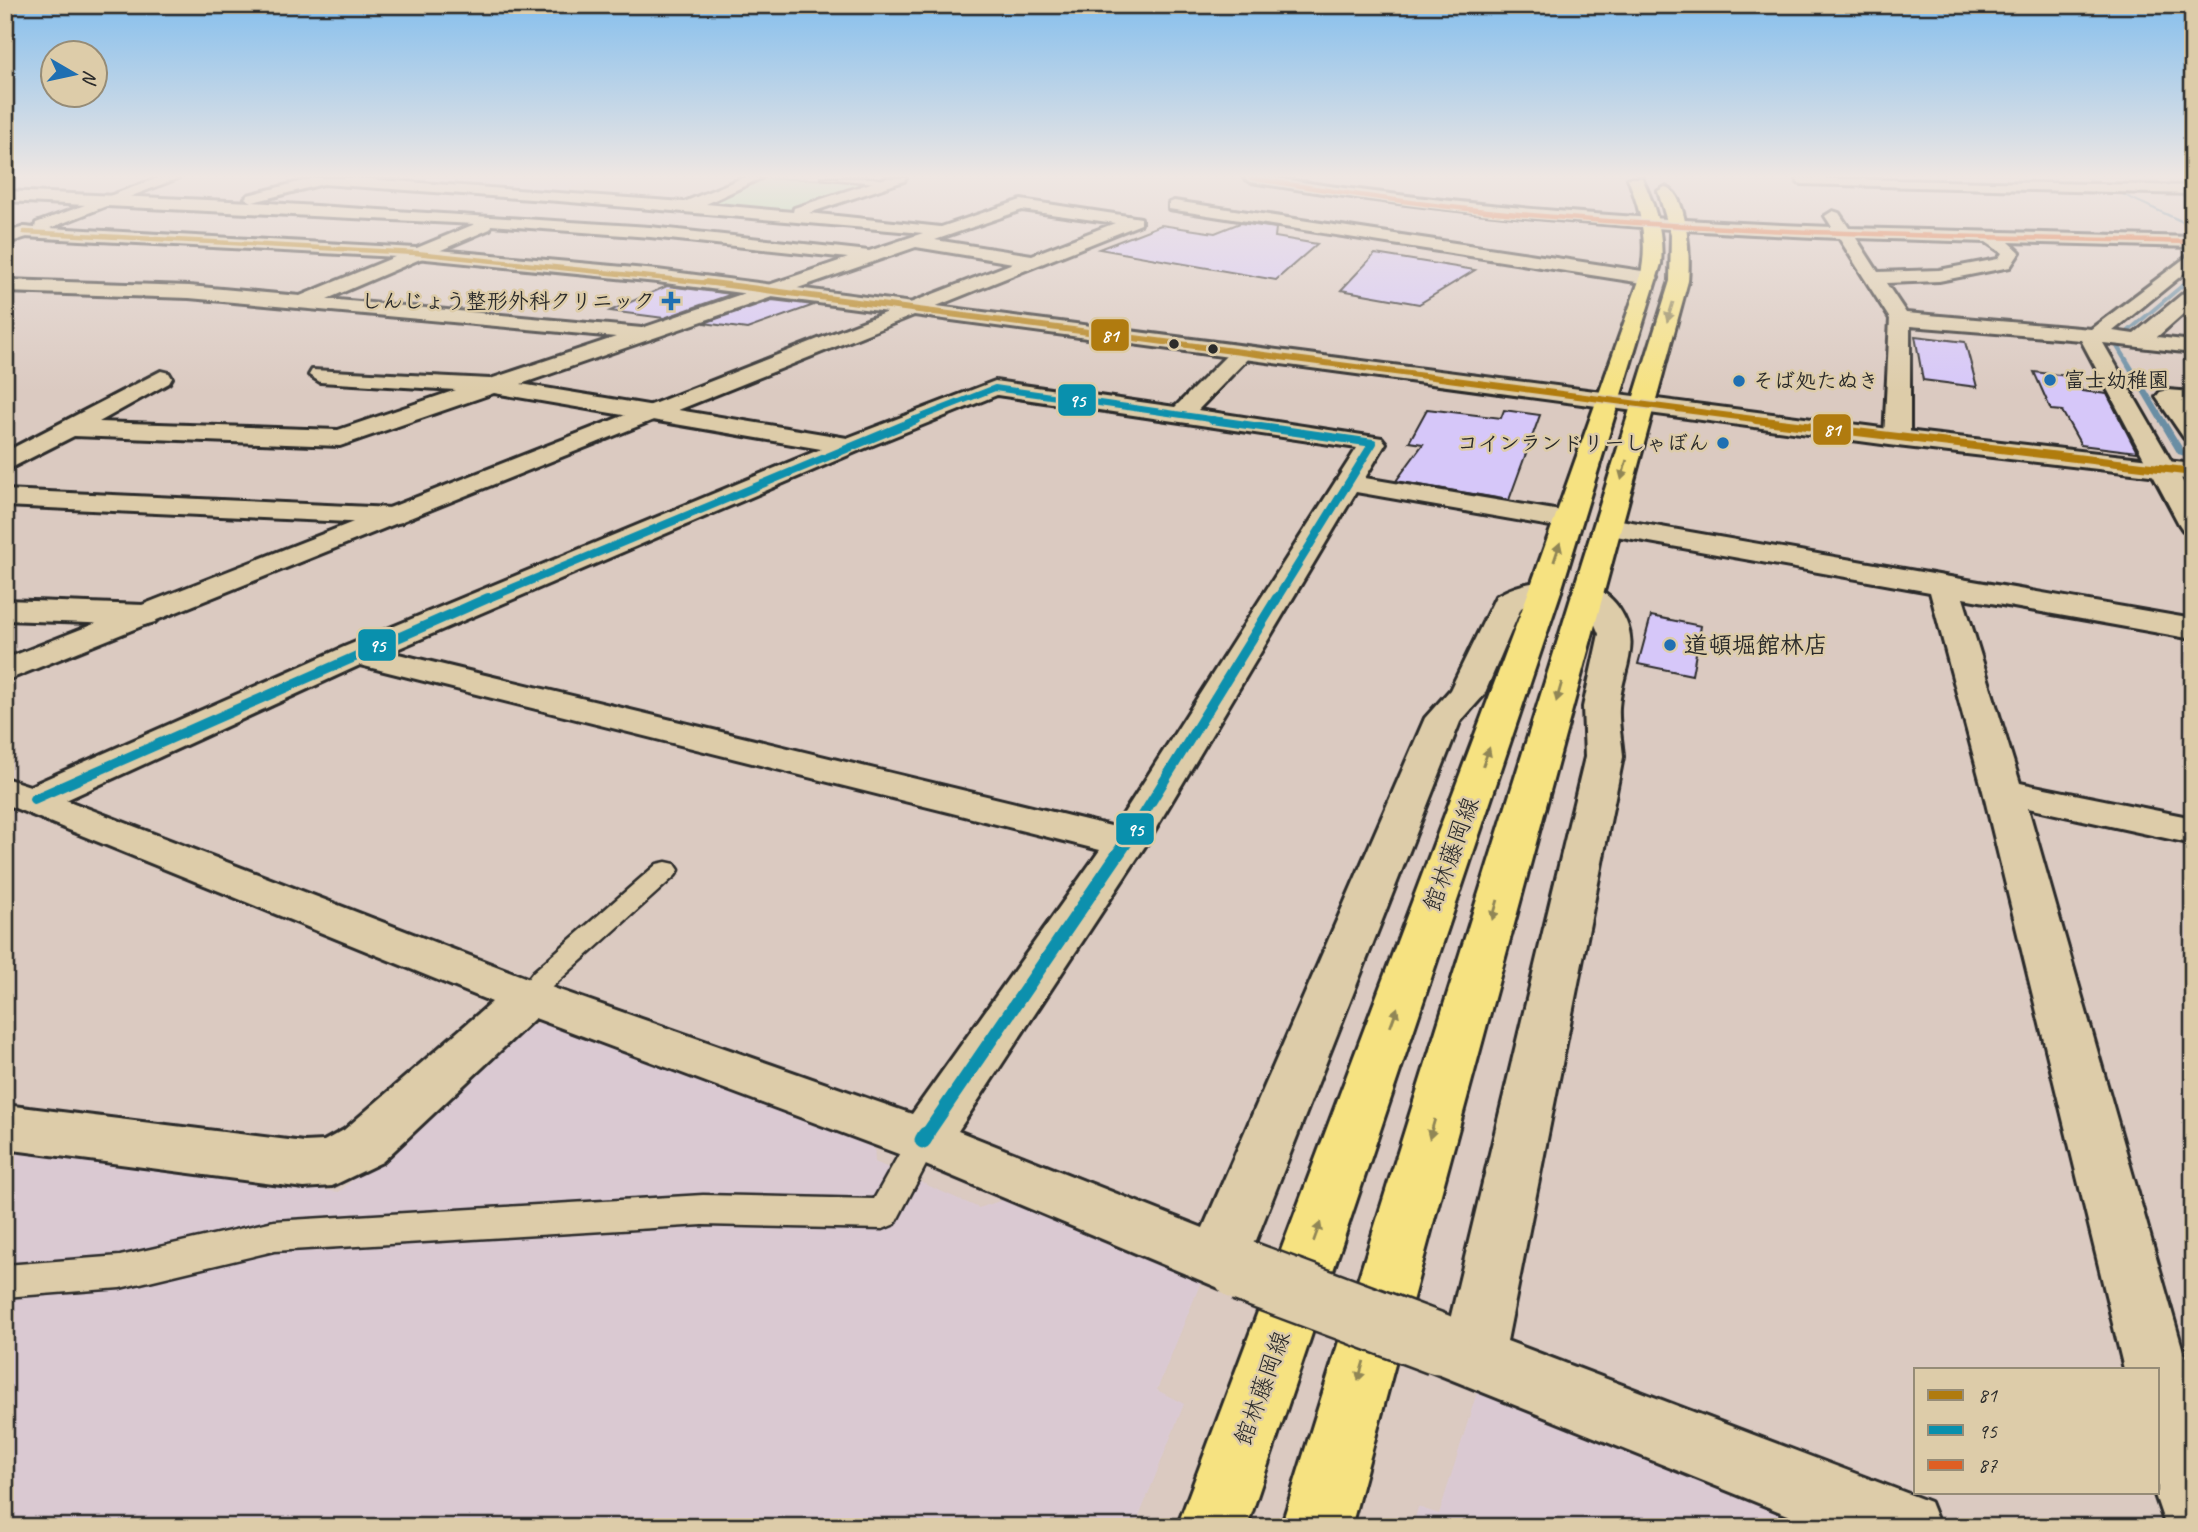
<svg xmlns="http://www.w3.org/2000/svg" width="2198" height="1532" viewBox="0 0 2198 1532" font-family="Caveat,'Klee One',sans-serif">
	<rect width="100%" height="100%" fill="#dbcac1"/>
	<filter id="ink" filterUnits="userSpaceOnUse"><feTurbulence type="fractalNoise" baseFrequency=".0143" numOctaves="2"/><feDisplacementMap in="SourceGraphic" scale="14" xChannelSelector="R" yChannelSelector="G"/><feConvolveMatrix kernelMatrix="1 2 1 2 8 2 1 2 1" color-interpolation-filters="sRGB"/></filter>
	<g filter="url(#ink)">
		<g fill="#dac9d2">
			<path d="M 329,178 L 607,178 L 553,193 Z"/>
			<path d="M 549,1020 L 874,1143 L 875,1162 L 979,1208 L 1011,1197 L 1203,1277 L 1157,1390 L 1184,1404 L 1135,1527 L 5,1527 L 5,1146 L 339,1192 L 519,1029 Z"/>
			<path d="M 1478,1389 L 1830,1527 L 1413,1527 L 1418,1507 L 1439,1514 Z"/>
		</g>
		<path fill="#a5e0a6" stroke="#688668" stroke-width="2" d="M 754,178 L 887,181 L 788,215 L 683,208 Z"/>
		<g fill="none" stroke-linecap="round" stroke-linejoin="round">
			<g fill="#6a8ea4" fill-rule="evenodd">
				<path d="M 2086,178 L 2091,178 L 2108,186 L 2104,187 Z"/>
				<path d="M 2111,188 L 2193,225 L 2193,228 L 2111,190 Z"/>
				<path d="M 2193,274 L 2193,279 L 2128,334 L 2124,334 L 2124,332 Z"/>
				<path d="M 2113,341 L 2118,342 L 2186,454 L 2185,456 L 2178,454 L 2112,342 Z"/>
			</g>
		</g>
		<g fill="#d6c7f9" stroke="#2b2b2b" stroke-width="2">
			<path d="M 1240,223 L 1276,228 L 1275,237 L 1317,244 L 1276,280 L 1099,249 L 1161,225 L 1215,233 Z"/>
			<path d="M 1375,254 L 1475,270 L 1419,304 L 1341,290 Z"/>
			<path d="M 667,286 L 732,294 L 664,318 L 610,311 Z"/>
			<path d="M 772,300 L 814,305 L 747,329 L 704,323 Z"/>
			<path d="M 1915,336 L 1965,342 L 1977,387 L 1923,380 Z"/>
			<path d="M 2034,372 L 2076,377 L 2082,391 L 2107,394 L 2137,452 L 2081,445 L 2062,411 L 2051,410 Z"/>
			<path d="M 1427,409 L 1501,418 L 1504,410 L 1540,415 L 1509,500 L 1396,481 L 1423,444 L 1409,442 Z"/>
			<path d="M 1651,616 L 1701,626 L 1692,675 L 1638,664 Z"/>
		</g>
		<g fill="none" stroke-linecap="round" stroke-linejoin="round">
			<g stroke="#2b2b2b" stroke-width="5">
				<g id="lane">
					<path d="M 822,178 L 872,178 L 891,181 L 887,184 Z"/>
					<path d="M 666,862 L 675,864 L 679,870 L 675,876 L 553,986 C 542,999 536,1010 518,1004 L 514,997 L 533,972 L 657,864 Z"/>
					<path d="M 923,1127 L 934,1131 L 939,1140 L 895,1224 L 883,1229 L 703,1225 L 274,1251 L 120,1288 L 5,1297 L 5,1265 L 120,1256 L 274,1221 L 703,1195 L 874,1199 L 912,1131 Z"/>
				</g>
			</g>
			<g stroke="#2b2b2b" stroke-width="6">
				<g id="street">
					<path d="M 315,178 L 353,178 L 684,202 L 742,178 L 761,178 L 706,204 L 793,212 L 794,208 L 886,178 L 906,178 L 904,181 L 809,213 L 941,227 L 1021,200 L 1141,218 L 1141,224 L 919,313 L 905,313 L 902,309 L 905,305 L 1013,263 L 916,247 L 521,384 L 847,438 L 995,381 L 1175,407 L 1235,347 L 1243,346 L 1254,352 L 1198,410 L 1382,438 L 1386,443 L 1365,478 L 1578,514 L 1582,520 L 1578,526 L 1568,529 L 1356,492 L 1147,843 L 958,1131 L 1203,1228 L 1425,718 L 1450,690 L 1496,596 C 1514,586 1535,579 1556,584 L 1561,591 L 1556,598 L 1530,603 L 1521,608 L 1484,695 L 1460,722 L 1253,1248 L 1264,1252 L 1273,1271 L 1264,1290 L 1243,1298 L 904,1156 L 535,1018 L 382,1162 L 332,1186 L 304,1188 L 5,1149 L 5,1105 L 304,1142 L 324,1141 L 344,1130 L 492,1002 L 5,804 L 5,778 L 30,786 L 344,647 L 821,449 L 494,393 L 340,446 L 74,436 L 5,471 L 5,452 L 161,371 L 169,373 L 172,378 L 169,383 L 99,422 L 338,430 L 456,390 L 320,382 L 309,375 L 312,370 L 490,379 L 616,337 L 189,298 L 5,292 L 5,280 L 189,286 L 300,296 L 475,224 L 5,201 L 5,191 L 252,202 L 245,198 L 248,195 ZM 323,184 L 559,201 L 923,233 L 869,251 L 650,227 L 253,202 ZM 1022,210 L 1115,223 L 1032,255 L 935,240 ZM 491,225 L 650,237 L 848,258 L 642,328 L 327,299 L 490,229 ZM 997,395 L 1357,448 L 1115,827 L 390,652 L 858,451 ZM 360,665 L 1100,850 L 912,1114 L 545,985 L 66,800 Z"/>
					<path d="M 1244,178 L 1276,178 C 1461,207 1646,220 1832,227 L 1825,216 L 1833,211 L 1839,213 L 1849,228 L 2193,237 L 2193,247 L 2009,242 L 2020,252 L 2010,267 L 1939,281 L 1886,283 L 1906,313 L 2091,329 L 2193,252 L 2193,266 L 2113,331 L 2134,334 L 2186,291 L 2193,289 L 2193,305 L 2157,337 L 2193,341 L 2193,353 L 2103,343 L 2193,499 L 2193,533 L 2183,530 L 2179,524 L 2081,340 L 1910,326 L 1910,438 L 1906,443 L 1888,443 L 1884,438 L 1890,319 L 1839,238 C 1641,230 1446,214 1251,182 ZM 1856,238 L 1986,242 L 2002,253 L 1998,259 L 1939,270 L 1878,272 Z"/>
					<path d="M 1797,178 L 2193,186 L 2193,194 L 1803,184 L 1798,183 Z"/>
					<path d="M 1174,201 L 1649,272 L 1658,278 L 1649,284 L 1169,209 L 1169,203 Z"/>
					<path d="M 24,227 L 30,228 L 30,236 L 5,244 L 5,233 Z"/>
					<path d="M 2168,390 L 2193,392 L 2193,406 L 2186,405 L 2193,415 L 2193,440 L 2184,438 L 2156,397 L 2160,392 Z"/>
					<path d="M 5,490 L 392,508 L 402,510 L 406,516 L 402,522 L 392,524 L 5,506 Z"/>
					<path d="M 1609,518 L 2193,619 L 2193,639 L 1963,598 L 2020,783 L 2193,818 L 2193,844 L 2028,808 L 2193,1386 L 2193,1527 L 2166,1527 L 2154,1492 L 2158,1492 L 2158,1369 L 2124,1369 L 1983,791 L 1930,592 L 1599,533 L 1595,527 L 1599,521 Z"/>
					<path d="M 1587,586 C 1600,589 1610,596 1618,607 C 1644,645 1622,667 1619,707 C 1618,724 1622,741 1623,757 L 1507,1341 L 1930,1502 L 1940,1527 L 1818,1527 L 1425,1369 L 1416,1348 L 1425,1327 L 1450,1320 L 1585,757 L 1583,707 L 1599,634 L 1591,615 L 1571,595 L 1576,588 Z"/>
					<path d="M 5,600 L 144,605 L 155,608 L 160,615 L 155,622 L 144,625 L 5,620 Z"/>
				</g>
			</g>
			<g stroke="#2b2b2b" stroke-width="6">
				<path id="secondary" d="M 158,178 L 178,178 L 50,228 L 416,248 L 657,270 L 1897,430 L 2193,464 L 2193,480 L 1897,446 L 914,315 L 5,681 L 5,659 L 887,312 L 657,282 L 416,258 L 24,237 L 16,232 L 24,227 L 35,228 L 36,223 Z"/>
			</g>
			<g stroke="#2b2b2b" stroke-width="6">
				<g id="primary">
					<path d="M 1628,178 L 1642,178 C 1655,206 1664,233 1661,264 L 1561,591 L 1247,1527 L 1177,1527 L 1529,591 L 1640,278 C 1649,242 1641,212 1628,178 Z"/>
					<path d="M 1665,187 C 1689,193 1690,260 1688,281 L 1351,1527 L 1281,1527 L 1670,281 L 1671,235 L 1658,191 Z"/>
				</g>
			</g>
			<use href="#lane" fill="#ddcca9" fill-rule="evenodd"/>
			<use href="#street" fill="#ddcca9" fill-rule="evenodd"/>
			<use href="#secondary" fill="#ddcca9" fill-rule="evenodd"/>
			<use href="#primary" fill="#f6e281" fill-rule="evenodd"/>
			<g stroke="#2b2b2b" stroke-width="66" stroke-linecap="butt">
				<path id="street-bridge" d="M 1243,1271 L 1438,1344"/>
			</g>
			<use href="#street-bridge" stroke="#ddcca9" stroke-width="61"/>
			<g stroke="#ddcca9" stroke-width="7">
				<path id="bus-1-far2" d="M 24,232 L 416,253 L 718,284"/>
			</g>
			<g stroke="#ddcca9" stroke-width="9">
				<path id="bus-1-far1" d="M 705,282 L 1769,421"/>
			</g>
			<g stroke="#ddcca9" stroke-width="11">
				<path id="bus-1" d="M 1756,420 L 2193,472"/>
			</g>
			<g stroke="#ddcca9" stroke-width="9">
				<path id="bus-2-far4" d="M 911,421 L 995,388 L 1224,421"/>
			</g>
			<g stroke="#ddcca9" stroke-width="11">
				<g id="bus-2-far3">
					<path d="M 1212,420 L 1373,443 L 1276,600"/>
					<path d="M 484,600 L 916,420"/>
				</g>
			</g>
			<g stroke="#ddcca9" stroke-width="15">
				<g id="bus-2-far2">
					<path d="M 34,799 L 488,598"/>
					<path d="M 1132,833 L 1277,598"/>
				</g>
			</g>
			<g stroke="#ddcca9" stroke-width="18">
				<path id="bus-2-far1" d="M 925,1137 L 1133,832"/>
			</g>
			<g stroke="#ddcca9" stroke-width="22">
				<path id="bus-2" d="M 923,1140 L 926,1135"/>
			</g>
			<g stroke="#ddcca9" stroke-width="7">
				<path id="bus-3" d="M 1251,178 C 1329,191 1407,203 1486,211 C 1721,234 1957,236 2193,242"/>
			</g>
			<use href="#bus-1-far2" stroke="#b07b0f" stroke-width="4.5"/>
			<use href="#bus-1-far1" stroke="#b07b0f" stroke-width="6"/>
			<use href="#bus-1" stroke="#b07b0f" stroke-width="8"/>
			<use href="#bus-2-far4" stroke="#0990ad" stroke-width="6"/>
			<use href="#bus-2-far3" stroke="#0990ad" stroke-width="8"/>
			<use href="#bus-2-far2" stroke="#0990ad" stroke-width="10"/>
			<use href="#bus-2-far1" stroke="#0990ad" stroke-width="13"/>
			<use href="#bus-2" stroke="#0990ad" stroke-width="17"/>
			<use href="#bus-3" stroke="#de5f23" stroke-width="4.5"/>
		</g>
		<defs><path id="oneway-solid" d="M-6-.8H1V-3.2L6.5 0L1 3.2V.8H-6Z" transform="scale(1.75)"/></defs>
		<g fill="#908656">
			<use href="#oneway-solid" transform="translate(1670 312) rotate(107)"/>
			<use href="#oneway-solid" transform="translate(1624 470) rotate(105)"/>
			<use href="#oneway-solid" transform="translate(1557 552) rotate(-72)"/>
			<use href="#oneway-solid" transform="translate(1559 692) rotate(106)"/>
			<use href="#oneway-solid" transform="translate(1486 757) rotate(-70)"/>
			<use href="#oneway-solid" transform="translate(1495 910) rotate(106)"/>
			<use href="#oneway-solid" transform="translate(1394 1017) rotate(-70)"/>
			<use href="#oneway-solid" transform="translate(1432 1129) rotate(106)"/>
			<use href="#oneway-solid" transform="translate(1317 1232) rotate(-70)"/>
			<use href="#oneway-solid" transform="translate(1361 1371) rotate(106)"/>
		</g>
	</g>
	<linearGradient id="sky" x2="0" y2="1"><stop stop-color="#86bfed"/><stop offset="0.45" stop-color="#efe7e3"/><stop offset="1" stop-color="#efe7e3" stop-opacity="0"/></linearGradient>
	<rect width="2198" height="392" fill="url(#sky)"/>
	<g fill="#1f6fb2" stroke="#ddcca9" stroke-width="2.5">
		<path d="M667.5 290.5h7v7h7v7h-7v7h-7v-7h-7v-7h7z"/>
		<circle cx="2050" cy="380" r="7"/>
		<circle cx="1739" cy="381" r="7"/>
		<circle cx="1723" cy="443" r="7"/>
		<circle cx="1670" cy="645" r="7"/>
	</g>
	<g fill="#2b2b2b" stroke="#ddcca9" stroke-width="2.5">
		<circle cx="1174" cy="344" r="6"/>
		<circle cx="1213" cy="349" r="6"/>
	</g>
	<g text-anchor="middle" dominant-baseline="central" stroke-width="5" stroke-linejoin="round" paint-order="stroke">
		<g font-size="21" font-weight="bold" fill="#2b2b2b" stroke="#ddcca9" text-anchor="end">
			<text x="655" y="301">しんじょう整形外科クリニック</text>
			<text x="2064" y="380" text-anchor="start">富士幼稚園</text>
			<text x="1753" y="381" text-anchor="start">そば処たぬき</text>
			<text x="1709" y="443">コインランドリーしゃぼん</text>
		</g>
		<g font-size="24" font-weight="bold" fill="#2b2b2b" stroke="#ddcca9" text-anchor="start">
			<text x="1684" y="645">道頓堀館林店</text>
		</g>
		<g font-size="24" fill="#2b2b2b" stroke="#ddcca9">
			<text transform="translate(1451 854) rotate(-70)">館林藤岡線</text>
			<text transform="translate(1262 1388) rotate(-70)">館林藤岡線</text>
		</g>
	</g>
	<g stroke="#ddcca9" stroke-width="2.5">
		<rect x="1090" y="318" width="40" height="34" rx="7" fill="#b07b0f"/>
		<rect x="1057" y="383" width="40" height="34" rx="7" fill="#0990ad"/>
		<rect x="1812" y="413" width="40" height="33" rx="7" fill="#b07b0f"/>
		<rect x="357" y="628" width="40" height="34" rx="7" fill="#0990ad"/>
		<rect x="1115" y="812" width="40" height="34" rx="7" fill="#0990ad"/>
	</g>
	<g font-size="19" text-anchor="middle" font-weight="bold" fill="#fff">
		<text x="1110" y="342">81</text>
		<text x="1077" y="407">95</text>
		<text x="1832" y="436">81</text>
		<text x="377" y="652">95</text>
		<text x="1135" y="836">95</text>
	</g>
	<rect width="2198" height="1532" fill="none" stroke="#ddcca9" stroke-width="28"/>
	<rect x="14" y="14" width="2170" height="1504" fill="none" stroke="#2b2b2b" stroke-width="2.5" filter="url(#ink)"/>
	<rect x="1914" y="1368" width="245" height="126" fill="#ddcca9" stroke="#968c77" stroke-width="2"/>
	<rect x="1928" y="1390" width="35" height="10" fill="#b07b0f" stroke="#968c77" stroke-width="2"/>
	<text x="1978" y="1402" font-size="21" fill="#2b2b2b">81</text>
	<rect x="1928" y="1425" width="35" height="10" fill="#0990ad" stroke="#968c77" stroke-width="2"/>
	<text x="1978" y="1438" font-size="21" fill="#2b2b2b">95</text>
	<rect x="1928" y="1460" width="35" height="10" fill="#de5f23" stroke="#968c77" stroke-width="2"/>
	<text x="1978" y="1472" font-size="21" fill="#2b2b2b">87</text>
	<g transform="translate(74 74) rotate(99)"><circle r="33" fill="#ddcca9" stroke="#968c77" stroke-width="2"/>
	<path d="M0-5L12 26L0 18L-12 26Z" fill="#1f6fb2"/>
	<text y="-10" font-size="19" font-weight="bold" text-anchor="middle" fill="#2b2b2b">N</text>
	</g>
</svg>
